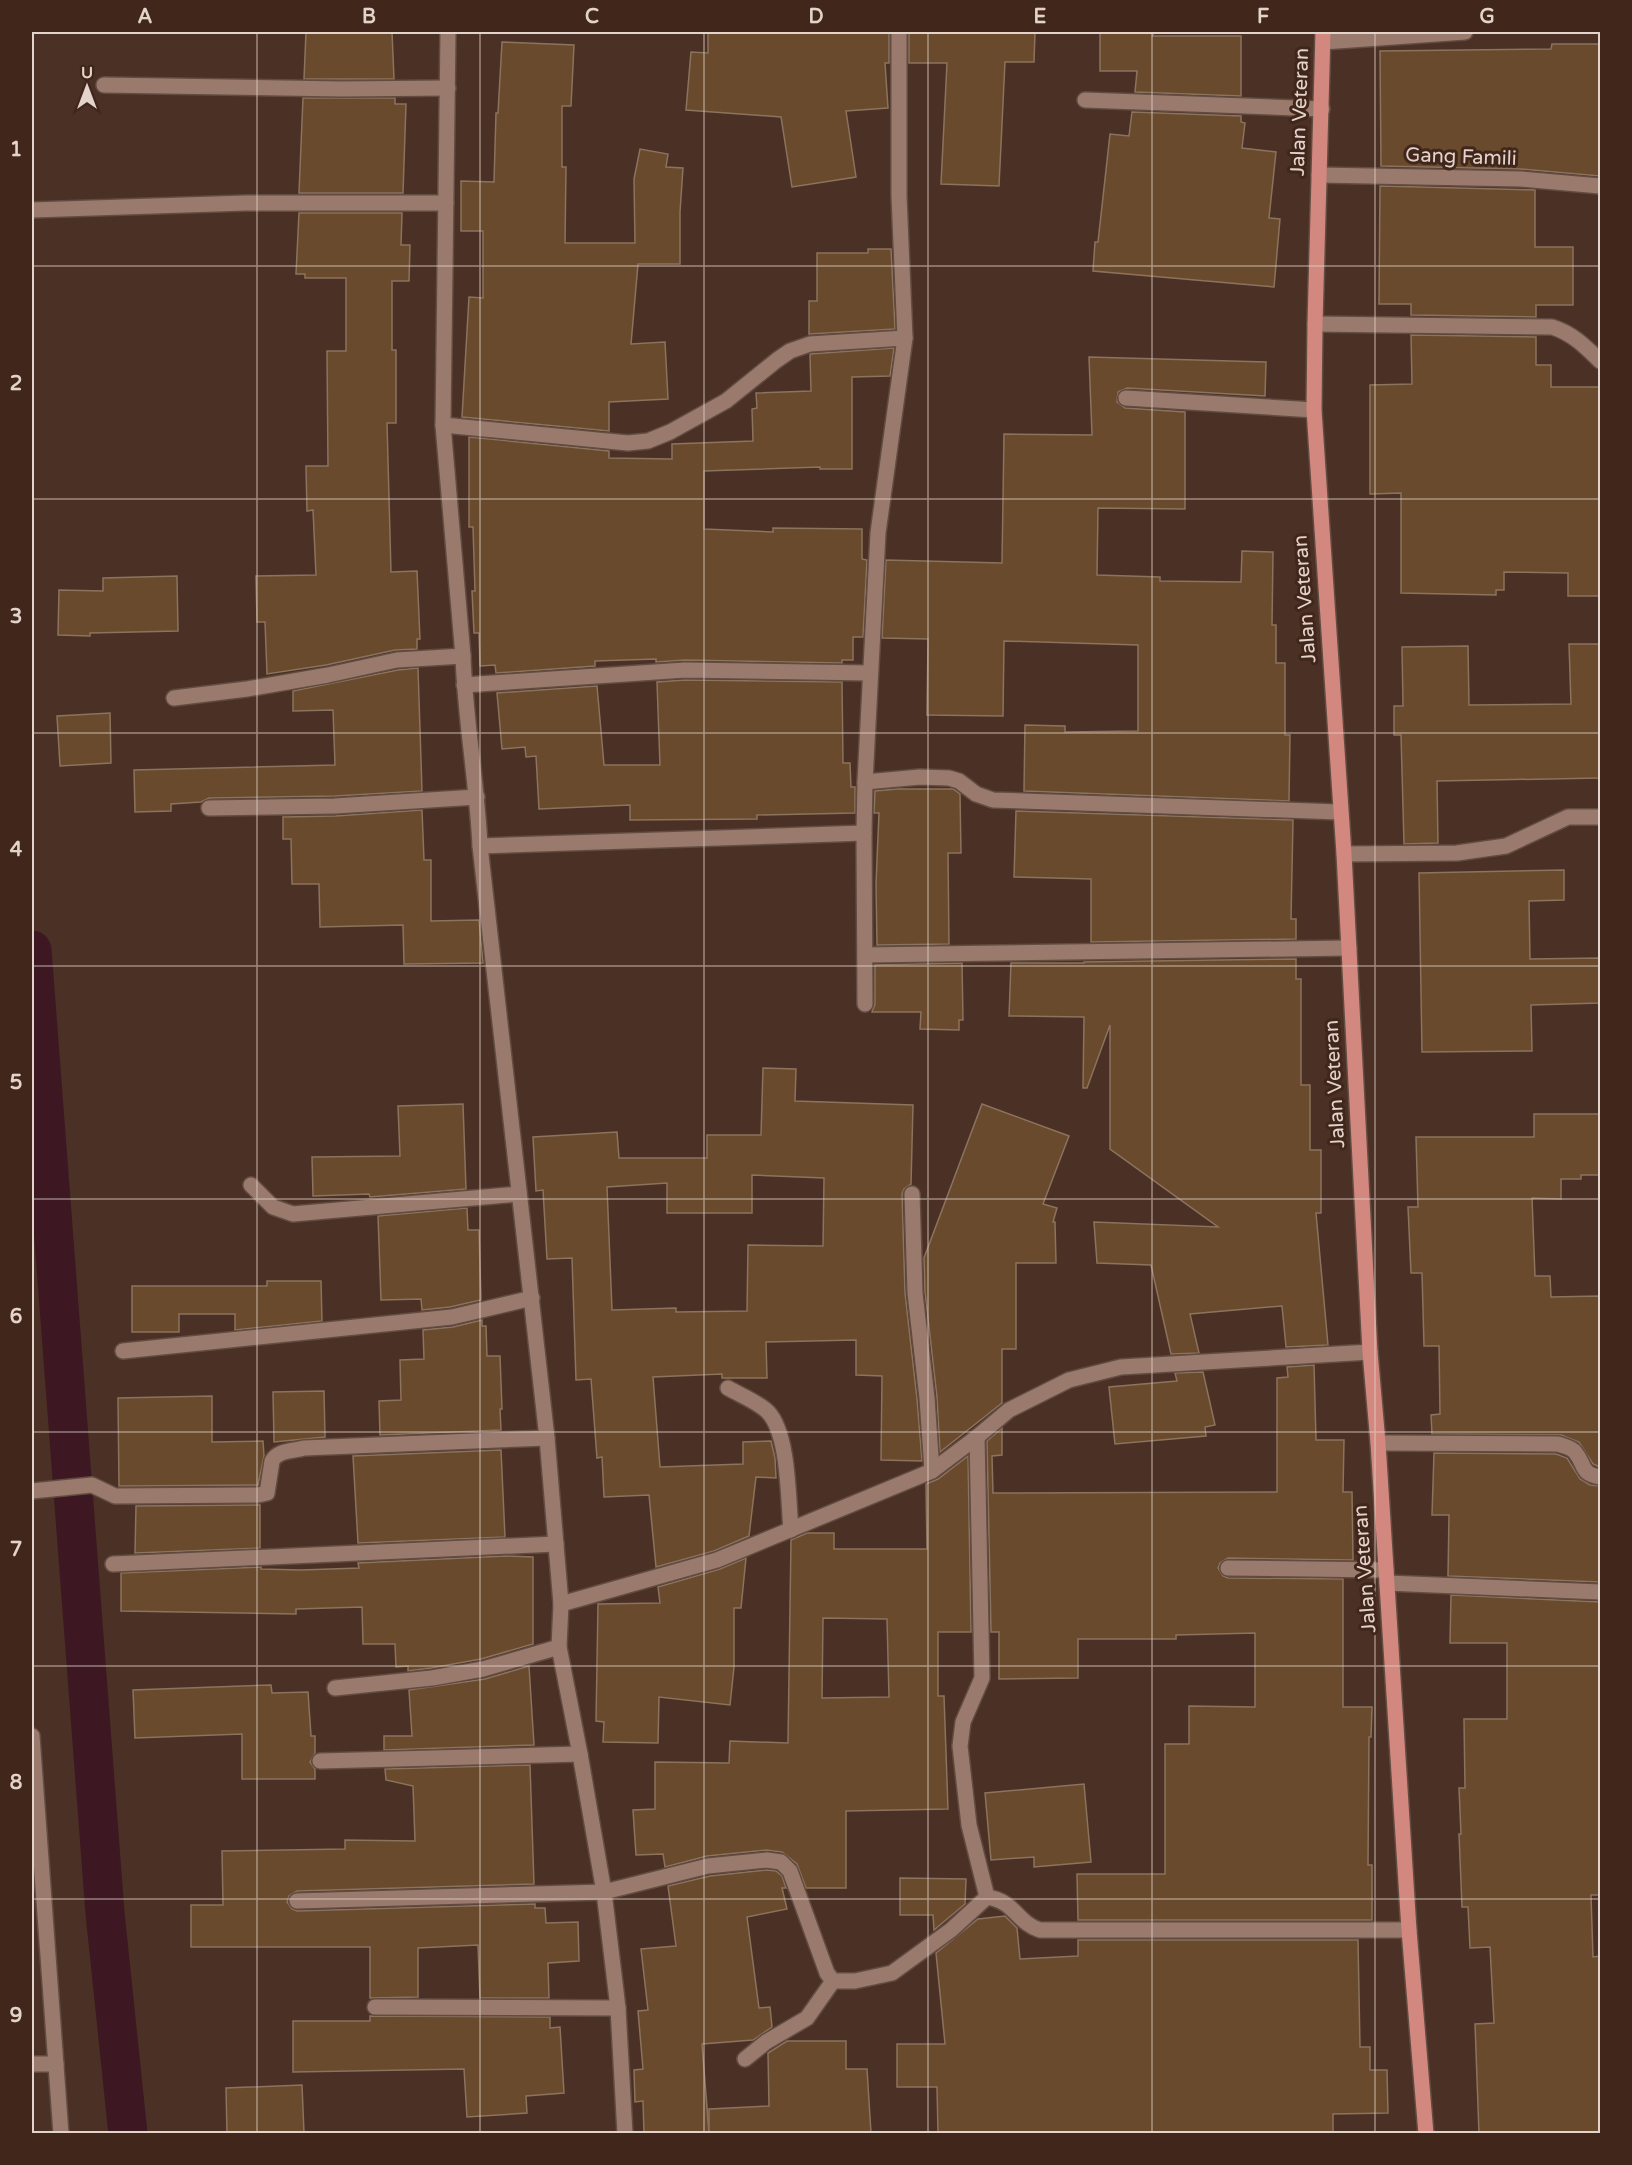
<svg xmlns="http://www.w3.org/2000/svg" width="1632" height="2165" viewBox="0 0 1632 2165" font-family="'Varela Round',sans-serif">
	<rect width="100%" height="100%" fill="#4b3025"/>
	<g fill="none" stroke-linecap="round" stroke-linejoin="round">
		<path stroke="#3d1722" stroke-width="39" d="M 32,950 L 105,1913 L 128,2134"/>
	</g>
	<g fill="#694a2c" stroke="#8c735e" stroke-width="1.5" fill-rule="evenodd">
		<path d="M 306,32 L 392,32 L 394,79 L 304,79 Z"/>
		<path d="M 708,32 L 889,32 L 889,63 L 885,63 L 888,108 L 846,111 L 856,177 L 792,187 L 781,117 L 686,110 L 691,52 L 708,53 Z"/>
		<path d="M 909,32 L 1035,32 L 1034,62 L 1005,62 L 999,186 L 941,184 L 947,63 L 909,63 Z"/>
		<path d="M 1100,32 L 1153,32 L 1153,36 L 1241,36 L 1241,96 L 1135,92 L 1137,71 L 1100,71 Z"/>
		<path d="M 502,42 L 574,45 L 571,106 L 562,106 L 562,167 L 566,167 L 565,243 L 635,243 L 634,179 L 640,149 L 668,154 L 666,167 L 683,168 L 680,212 L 680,264 L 638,264 L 631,344 L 665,342 L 668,399 L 609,402 L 609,431 L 462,417 L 469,297 L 483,298 L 483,231 L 461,231 L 461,181 L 494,182 L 496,113 L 498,113 Z"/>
		<path d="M 1552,44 L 1600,44 L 1600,176 L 1521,169 L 1381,166 L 1380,51 L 1551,49 Z"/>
		<path d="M 303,98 L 395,98 L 395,104 L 406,104 L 403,193 L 299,193 Z"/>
		<path d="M 1132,112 L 1241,116 L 1241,122 L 1245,123 L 1242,148 L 1276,152 L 1269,218 L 1280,219 L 1274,287 L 1093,271 L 1095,242 L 1098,242 L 1110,134 L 1129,136 Z"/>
		<path d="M 1380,186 L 1535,190 L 1535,247 L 1573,247 L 1573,305 L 1536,305 L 1536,317 L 1411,315 L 1411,304 L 1379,304 Z"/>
		<path d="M 299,213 L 402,213 L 401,245 L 410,245 L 409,281 L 392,281 L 392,350 L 396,350 L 396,423 L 387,423 L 391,572 L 417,571 L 420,639 L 417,639 L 417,649 L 395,650 L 326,665 L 267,674 L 265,622 L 257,622 L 256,576 L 316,575 L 313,510 L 307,511 L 306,466 L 328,466 L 327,351 L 346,351 L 346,278 L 305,278 L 305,274 L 296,274 Z"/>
		<path d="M 868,249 L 891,249 L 895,329 L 809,334 L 809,301 L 817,301 L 817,253 L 868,253 Z"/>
		<path d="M 1411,335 L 1536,337 L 1536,365 L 1551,365 L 1551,387 L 1599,387 L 1600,596 L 1568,596 L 1568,573 L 1504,572 L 1504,590 L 1496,590 L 1496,595 L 1401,593 L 1401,493 L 1370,494 L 1370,385 L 1412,384 Z"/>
		<path d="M 894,348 L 890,376 L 852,377 L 852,469 L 820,469 L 820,467 L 704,471 L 704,529 L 773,532 L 773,528 L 862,529 L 862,559 L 867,560 L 863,637 L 853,637 L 853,660 L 842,660 L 842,663 L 685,660 L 656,662 L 656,659 L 595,661 L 595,666 L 496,673 L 495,665 L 480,666 L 479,633 L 474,633 L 472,591 L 475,591 L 473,527 L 469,527 L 469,437 L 609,451 L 609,458 L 672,459 L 672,444 L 753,441 L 752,409 L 757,408 L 756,393 L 811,391 L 810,354 Z"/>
		<path d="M 1089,357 L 1266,362 L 1265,396 L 1127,388 L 1118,392 L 1117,402 L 1125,408 L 1185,412 L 1185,509 L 1098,508 L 1097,575 L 1160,577 L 1160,581 L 1241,582 L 1242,551 L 1273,552 L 1272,625 L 1276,625 L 1276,663 L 1285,663 L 1285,735 L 1290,735 L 1289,801 L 1024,791 L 1025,725 L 1065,726 L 1065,732 L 1138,731 L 1138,645 L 1004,641 L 1003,716 L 927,715 L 928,639 L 882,638 L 886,560 L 1002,563 L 1004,434 L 1092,435 Z"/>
		<path d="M 177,576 L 178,631 L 90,633 L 90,636 L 58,635 L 59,590 L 103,591 L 103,578 Z"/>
		<path d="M 1569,644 L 1600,644 L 1600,778 L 1437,781 L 1438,843 L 1404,844 L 1401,735 L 1394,735 L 1394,706 L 1403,706 L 1402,647 L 1468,646 L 1469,705 L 1571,704 Z"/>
		<path d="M 418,668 L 422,791 L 335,796 L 209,798 L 201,802 L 171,804 L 171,811 L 135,812 L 134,770 L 335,765 L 333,710 L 293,711 L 293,691 L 398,670 Z"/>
		<path d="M 685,680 L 842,682 L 843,763 L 850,763 L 851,787 L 855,787 L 855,813 L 757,815 L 757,819 L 630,820 L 630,805 L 539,809 L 536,756 L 526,757 L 525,747 L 502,749 L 497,693 L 597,686 L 604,765 L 660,765 L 657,682 Z"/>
		<path d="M 110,713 L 111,763 L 60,766 L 57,716 Z"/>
		<path d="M 897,789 L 953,789 L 960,794 L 961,853 L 948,853 L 949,944 L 877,945 L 876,884 L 879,813 L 874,813 L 875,791 Z"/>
		<path d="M 422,810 L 424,860 L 431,860 L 431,921 L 479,920 L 483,963 L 404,964 L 403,925 L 320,927 L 319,884 L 292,884 L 291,839 L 283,839 L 283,817 L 336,816 Z"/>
		<path d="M 1016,811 L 1293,820 L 1291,919 L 1296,919 L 1296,939 L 1091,942 L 1091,879 L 1014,877 Z"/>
		<path d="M 1564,870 L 1564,900 L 1529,901 L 1530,959 L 1600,958 L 1600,1003 L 1531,1005 L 1532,1051 L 1422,1052 L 1419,873 Z"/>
		<path d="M 1296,959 L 1296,979 L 1301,979 L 1301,1085 L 1310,1085 L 1310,1150 L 1321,1150 L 1321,1213 L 1316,1213 L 1328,1345 L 1286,1347 L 1282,1306 L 1190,1314 L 1199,1353 L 1171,1354 L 1151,1265 L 1097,1263 L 1094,1222 L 1218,1227 L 1110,1149 L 1110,1025 L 1087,1088 L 1083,1088 L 1084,1017 L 1009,1016 L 1011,963 L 1084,963 L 1084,962 Z"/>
		<path d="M 962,963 L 963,1020 L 959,1020 L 959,1030 L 920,1029 L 921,1012 L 872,1012 L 875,1004 L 875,965 Z"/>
		<path d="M 763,1068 L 796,1069 L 795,1101 L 913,1105 L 911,1184 L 904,1189 L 902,1194 L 905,1293 L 917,1399 L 922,1461 L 881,1460 L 882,1376 L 856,1375 L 856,1340 L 766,1342 L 767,1378 L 722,1378 L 722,1374 L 653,1377 L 660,1467 L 743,1464 L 743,1442 L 771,1441 L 775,1458 L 776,1478 L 756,1477 L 749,1536 L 714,1551 L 656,1567 L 649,1495 L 604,1497 L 602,1457 L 597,1458 L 591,1379 L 576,1380 L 572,1258 L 547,1259 L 543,1190 L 536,1191 L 533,1137 L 617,1132 L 619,1158 L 707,1158 L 707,1135 L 761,1135 ZM 752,1175 L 824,1178 L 823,1246 L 748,1245 L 747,1311 L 676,1312 L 676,1308 L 612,1310 L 607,1187 L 667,1183 L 667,1213 L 752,1213 Z"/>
		<path d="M 463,1104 L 466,1189 L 370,1197 L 369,1194 L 313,1196 L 312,1157 L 400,1156 L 398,1106 Z"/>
		<path d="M 982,1104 L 1069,1136 L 1043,1204 L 1057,1208 L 1053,1222 L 1055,1222 L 1056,1263 L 1016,1263 L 1016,1349 L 1002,1349 L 1002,1403 L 940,1452 L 937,1397 L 925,1292 L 924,1258 Z"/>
		<path d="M 1534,1114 L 1599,1114 L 1599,1175 L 1581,1175 L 1581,1179 L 1561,1179 L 1561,1199 L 1532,1198 L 1535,1276 L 1550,1276 L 1551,1297 L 1599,1296 L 1600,1467 L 1593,1464 L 1579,1442 L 1561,1435 L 1432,1434 L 1431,1415 L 1440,1414 L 1439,1346 L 1424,1346 L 1422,1273 L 1411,1273 L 1408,1207 L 1418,1207 L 1416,1137 L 1534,1137 Z"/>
		<path d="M 467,1208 L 468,1230 L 479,1230 L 481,1300 L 450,1307 L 422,1310 L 421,1299 L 381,1300 L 378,1216 Z"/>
		<path d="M 267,1281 L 321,1281 L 322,1321 L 235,1330 L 235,1314 L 179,1314 L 179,1332 L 132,1332 L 132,1286 L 267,1286 Z"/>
		<path d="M 482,1320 L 482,1326 L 486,1326 L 487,1356 L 500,1356 L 502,1409 L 500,1409 L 501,1430 L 380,1435 L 379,1401 L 401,1400 L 400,1360 L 424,1359 L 423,1330 L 453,1327 Z"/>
		<path d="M 1314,1365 L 1316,1440 L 1344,1440 L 1343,1492 L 1352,1492 L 1353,1560 L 1228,1558 L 1220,1563 L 1218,1568 L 1223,1576 L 1228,1578 L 1343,1579 L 1343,1707 L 1372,1707 L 1371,1737 L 1369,1737 L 1368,1865 L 1372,1865 L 1372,1920 L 1078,1920 L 1077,1874 L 1165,1874 L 1165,1744 L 1189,1744 L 1189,1706 L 1255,1707 L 1255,1633 L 1176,1635 L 1176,1639 L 1078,1639 L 1078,1678 L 999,1679 L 999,1632 L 991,1632 L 987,1441 L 1002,1428 L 1002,1455 L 992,1456 L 993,1493 L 1277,1492 L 1277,1378 L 1288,1377 L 1287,1367 Z"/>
		<path d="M 1203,1372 L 1215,1425 L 1205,1427 L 1206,1436 L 1115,1444 L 1109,1387 L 1177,1381 L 1175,1373 Z"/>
		<path d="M 324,1391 L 325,1437 L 274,1442 L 273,1392 Z"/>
		<path d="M 212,1396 L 212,1442 L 263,1441 L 264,1456 L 258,1485 L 119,1486 L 118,1398 Z"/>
		<path d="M 501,1450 L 505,1537 L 358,1543 L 353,1456 Z"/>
		<path d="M 1434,1453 L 1556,1454 L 1567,1458 L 1580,1479 L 1590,1485 L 1600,1486 L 1600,1582 L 1448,1576 L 1449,1515 L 1432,1515 Z"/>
		<path d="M 968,1456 L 971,1632 L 938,1632 L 938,1696 L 944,1696 L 948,1809 L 846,1811 L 846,1888 L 806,1888 L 797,1864 L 782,1852 L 766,1850 L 707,1856 L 665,1867 L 663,1854 L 636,1855 L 633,1810 L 655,1809 L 655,1762 L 729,1763 L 730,1741 L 788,1743 L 791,1540 L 807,1533 L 834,1533 L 834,1549 L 927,1549 L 926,1484 L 938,1479 ZM 823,1618 L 887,1619 L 889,1697 L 822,1698 Z"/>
		<path d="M 260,1505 L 260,1548 L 135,1553 L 136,1506 Z"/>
		<path d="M 506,1556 L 533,1557 L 533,1644 L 481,1659 L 431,1668 L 408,1671 L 408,1666 L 396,1667 L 395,1644 L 363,1644 L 362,1607 L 296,1609 L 296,1614 L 121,1611 L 121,1573 L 261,1567 L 261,1569 L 301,1570 L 359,1568 L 358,1563 Z"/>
		<path d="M 746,1558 L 741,1608 L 734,1608 L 734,1667 L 730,1705 L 659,1697 L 658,1743 L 603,1742 L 604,1722 L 596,1721 L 598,1604 L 660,1603 L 658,1587 L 720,1569 Z"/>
		<path d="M 1451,1595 L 1600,1602 L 1600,1895 L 1591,1895 L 1593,1957 L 1600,1956 L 1600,2133 L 1479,2133 L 1475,2024 L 1494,2023 L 1490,1947 L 1470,1948 L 1468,1907 L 1462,1907 L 1459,1834 L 1461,1834 L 1459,1788 L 1465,1788 L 1464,1719 L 1507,1719 L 1507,1643 L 1450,1643 Z"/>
		<path d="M 529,1666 L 534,1745 L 384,1750 L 384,1736 L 412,1736 L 409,1690 L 485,1679 Z"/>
		<path d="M 271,1685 L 272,1693 L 308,1692 L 311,1736 L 315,1736 L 315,1753 L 310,1762 L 315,1769 L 315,1779 L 242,1779 L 242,1734 L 135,1738 L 133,1690 Z"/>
		<path d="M 530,1765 L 534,1884 L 297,1891 L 289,1896 L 287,1902 L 292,1909 L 297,1911 L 535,1904 L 535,1908 L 545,1908 L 546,1923 L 578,1922 L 579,1961 L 548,1963 L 549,1998 L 480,1998 L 478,1945 L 418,1948 L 418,1997 L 370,1998 L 370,1947 L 191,1947 L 191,1905 L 223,1905 L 222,1851 L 345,1849 L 345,1840 L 415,1841 L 413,1786 L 386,1780 L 385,1769 Z"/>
		<path d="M 1084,1784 L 1091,1862 L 1034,1867 L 1034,1857 L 991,1860 L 985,1793 Z"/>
		<path d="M 767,1870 L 776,1871 L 782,1876 L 786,1888 L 782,1888 L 787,1909 L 747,1917 L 759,2008 L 770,2007 L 772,2027 L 753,2040 L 702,2044 L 709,2133 L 644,2133 L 643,2101 L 635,2102 L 634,2070 L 643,2069 L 638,2011 L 648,2010 L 641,1949 L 676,1946 L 668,1886 L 710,1876 Z"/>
		<path d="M 900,1878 L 966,1879 L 965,1904 L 934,1930 L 933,1915 L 900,1915 Z"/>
		<path d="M 1005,1916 L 1017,1928 L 1020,1959 L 1078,1956 L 1078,1940 L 1358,1940 L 1360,2047 L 1370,2047 L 1370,2070 L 1387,2070 L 1388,2113 L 1333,2114 L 1333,2133 L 938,2133 L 937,2087 L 897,2087 L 897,2044 L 945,2044 L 936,1953 L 978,1919 Z"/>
		<path d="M 370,2016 L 550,2017 L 550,2028 L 560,2027 L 564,2093 L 526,2096 L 527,2113 L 467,2117 L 464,2069 L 293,2072 L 293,2021 L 370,2021 Z"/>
		<path d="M 787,2041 L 846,2041 L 846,2069 L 867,2069 L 871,2133 L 709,2133 L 709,2109 L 769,2106 L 768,2053 Z"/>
		<path d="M 302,2085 L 304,2133 L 227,2133 L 226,2088 Z"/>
	</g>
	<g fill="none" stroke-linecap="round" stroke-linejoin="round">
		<g stroke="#624c42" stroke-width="18">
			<g id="service">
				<path d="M 1315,324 L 1552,327 C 1572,333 1586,347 1600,361"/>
				<path d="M 1126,398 L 1314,410"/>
				<path d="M 728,1388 C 740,1395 758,1402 768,1412 C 789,1434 788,1499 791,1530"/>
				<path d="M 1228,1568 L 1386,1570"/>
			</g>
		</g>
		<g stroke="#624c42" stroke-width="18">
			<g id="minor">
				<path d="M 448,32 L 443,425 L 463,656 C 465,719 477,782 480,846 L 547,1438 L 561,1604 L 559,1647 L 580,1754 L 604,1892 L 618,2008 L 625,2134"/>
				<path d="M 1323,42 L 1465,32"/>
				<path d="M 104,85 L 341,89 L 448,88"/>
				<path d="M 1085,100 L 1322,109"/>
				<path d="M 1319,175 L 1521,179 L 1600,186"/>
				<path d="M 32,210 L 246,203 L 446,203"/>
				<path d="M 443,425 L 628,443 L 648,441 L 670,432 L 726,401 L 777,360 L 790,351 L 810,344 L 905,338"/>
				<path d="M 464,685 L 685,670 L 870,673"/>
				<path d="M 174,698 L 247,689 L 328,675 L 397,660 L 463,656"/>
				<path d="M 865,782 L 920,777 L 949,778 L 959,781 L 976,794 L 993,800 L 1339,812"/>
				<path d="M 209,808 L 335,806 L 477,797"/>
				<path d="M 864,833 L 865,1004"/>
				<path d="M 480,846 L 864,833 L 865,782 L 878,533 L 905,338 L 899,196 L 899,32"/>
				<path d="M 1344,854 L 1457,853 L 1506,846 L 1568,817 L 1600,817"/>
				<path d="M 865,955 L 1349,948"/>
				<path d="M 251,1185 L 273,1207 L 293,1214 L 519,1194"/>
				<path d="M 912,1194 L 915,1293 L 927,1398 L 932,1471"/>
				<path d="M 123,1351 L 452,1317 L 532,1298"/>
				<path d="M 977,1437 L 982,1678 L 963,1722 L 960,1746 L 969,1825 L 987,1897 C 1015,1901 1017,1923 1040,1930 L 1409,1930"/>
				<path d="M 1378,1443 L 1558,1444 C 1563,1446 1571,1447 1575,1452 C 1586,1465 1580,1474 1600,1477"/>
				<path d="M 32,1491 L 92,1485 L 115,1496 L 258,1495 L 267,1493 L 272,1461 C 278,1450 293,1451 304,1448 L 547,1438"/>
				<path d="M 113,1564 L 556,1544"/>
				<path d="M 1387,1583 L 1600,1592"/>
				<path d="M 561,1604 L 717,1560 L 932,1471 L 977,1437 L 1009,1410 L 1069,1380 L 1121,1367 L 1370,1352"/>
				<path d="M 335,1688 L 432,1678 L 483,1669 L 559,1647"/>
				<path d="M 32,1736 L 61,2134"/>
				<path d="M 320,1761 L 580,1754"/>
				<path d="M 297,1901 L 604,1892 L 708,1866 L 767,1860 L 781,1862 L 790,1871 L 827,1973 L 833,1981 L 855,1981 L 892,1973 L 951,1930 L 987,1897"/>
				<path d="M 375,2007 L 618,2008"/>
				<path d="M 745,2059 L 766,2042 L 807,2018 L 833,1981"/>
				<path d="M 32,2064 L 56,2064"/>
			</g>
		</g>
		<g stroke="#624c42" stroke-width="18">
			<path id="primary" d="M 1323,32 L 1315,324 L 1314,410 L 1344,854 L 1370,1352 L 1378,1443 L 1409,1930 L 1426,2134"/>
		</g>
		<use href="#service" stroke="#9a7a6d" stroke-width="15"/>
		<use href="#minor" stroke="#9a7a6d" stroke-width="15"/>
		<use href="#primary" stroke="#d2877f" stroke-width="15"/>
	</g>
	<path fill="none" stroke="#e4d3cb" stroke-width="1.5" stroke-opacity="0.55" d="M 257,32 L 257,2134M 480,32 L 480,2134M 704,32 L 704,2134M 928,32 L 928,2134M 1152,32 L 1152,2134M 1375,32 L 1375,2134M 32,266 L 1600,266M 32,499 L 1600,499M 32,733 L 1600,733M 32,966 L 1600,966M 32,1199 L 1600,1199M 32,1432 L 1600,1432M 32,1666 L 1600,1666M 32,1899 L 1600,1899"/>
	<g text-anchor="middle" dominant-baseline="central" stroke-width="6" stroke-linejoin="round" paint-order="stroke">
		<g font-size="20" fill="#e4d3cb" stroke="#40261b">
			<text transform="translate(1300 112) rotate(-88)">Jalan Veteran</text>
			<text transform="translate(1461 157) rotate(2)">Gang Famili</text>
			<text transform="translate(1305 599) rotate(-94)">Jalan Veteran</text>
			<text transform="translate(1335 1084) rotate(-93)">Jalan Veteran</text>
			<text transform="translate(1365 1569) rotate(-94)">Jalan Veteran</text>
		</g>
	</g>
	<rect width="1632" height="2165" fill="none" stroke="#40261b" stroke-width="66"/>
	<g transform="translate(87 87)" stroke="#40261b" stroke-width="4.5" paint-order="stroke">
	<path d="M0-4.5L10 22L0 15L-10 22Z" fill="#e4d3cb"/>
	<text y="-9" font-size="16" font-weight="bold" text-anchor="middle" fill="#e4d3cb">U</text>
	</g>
	<rect x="33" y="33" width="1566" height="2099" fill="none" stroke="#e4d3cb" stroke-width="2"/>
	<g font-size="20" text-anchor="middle" font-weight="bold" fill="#e4d3cb">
		<text x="145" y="23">A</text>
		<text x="369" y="23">B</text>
		<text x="592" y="23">C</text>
		<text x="816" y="23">D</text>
		<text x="1040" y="23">E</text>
		<text x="1263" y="23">F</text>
		<text x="1487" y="23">G</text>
		<text x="16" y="156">1</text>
		<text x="16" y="390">2</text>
		<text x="16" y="623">3</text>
		<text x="16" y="856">4</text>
		<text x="16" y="1089">5</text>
		<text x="16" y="1323">6</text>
		<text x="16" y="1556">7</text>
		<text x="16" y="1789">8</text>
		<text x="16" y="2022">9</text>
	</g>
</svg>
